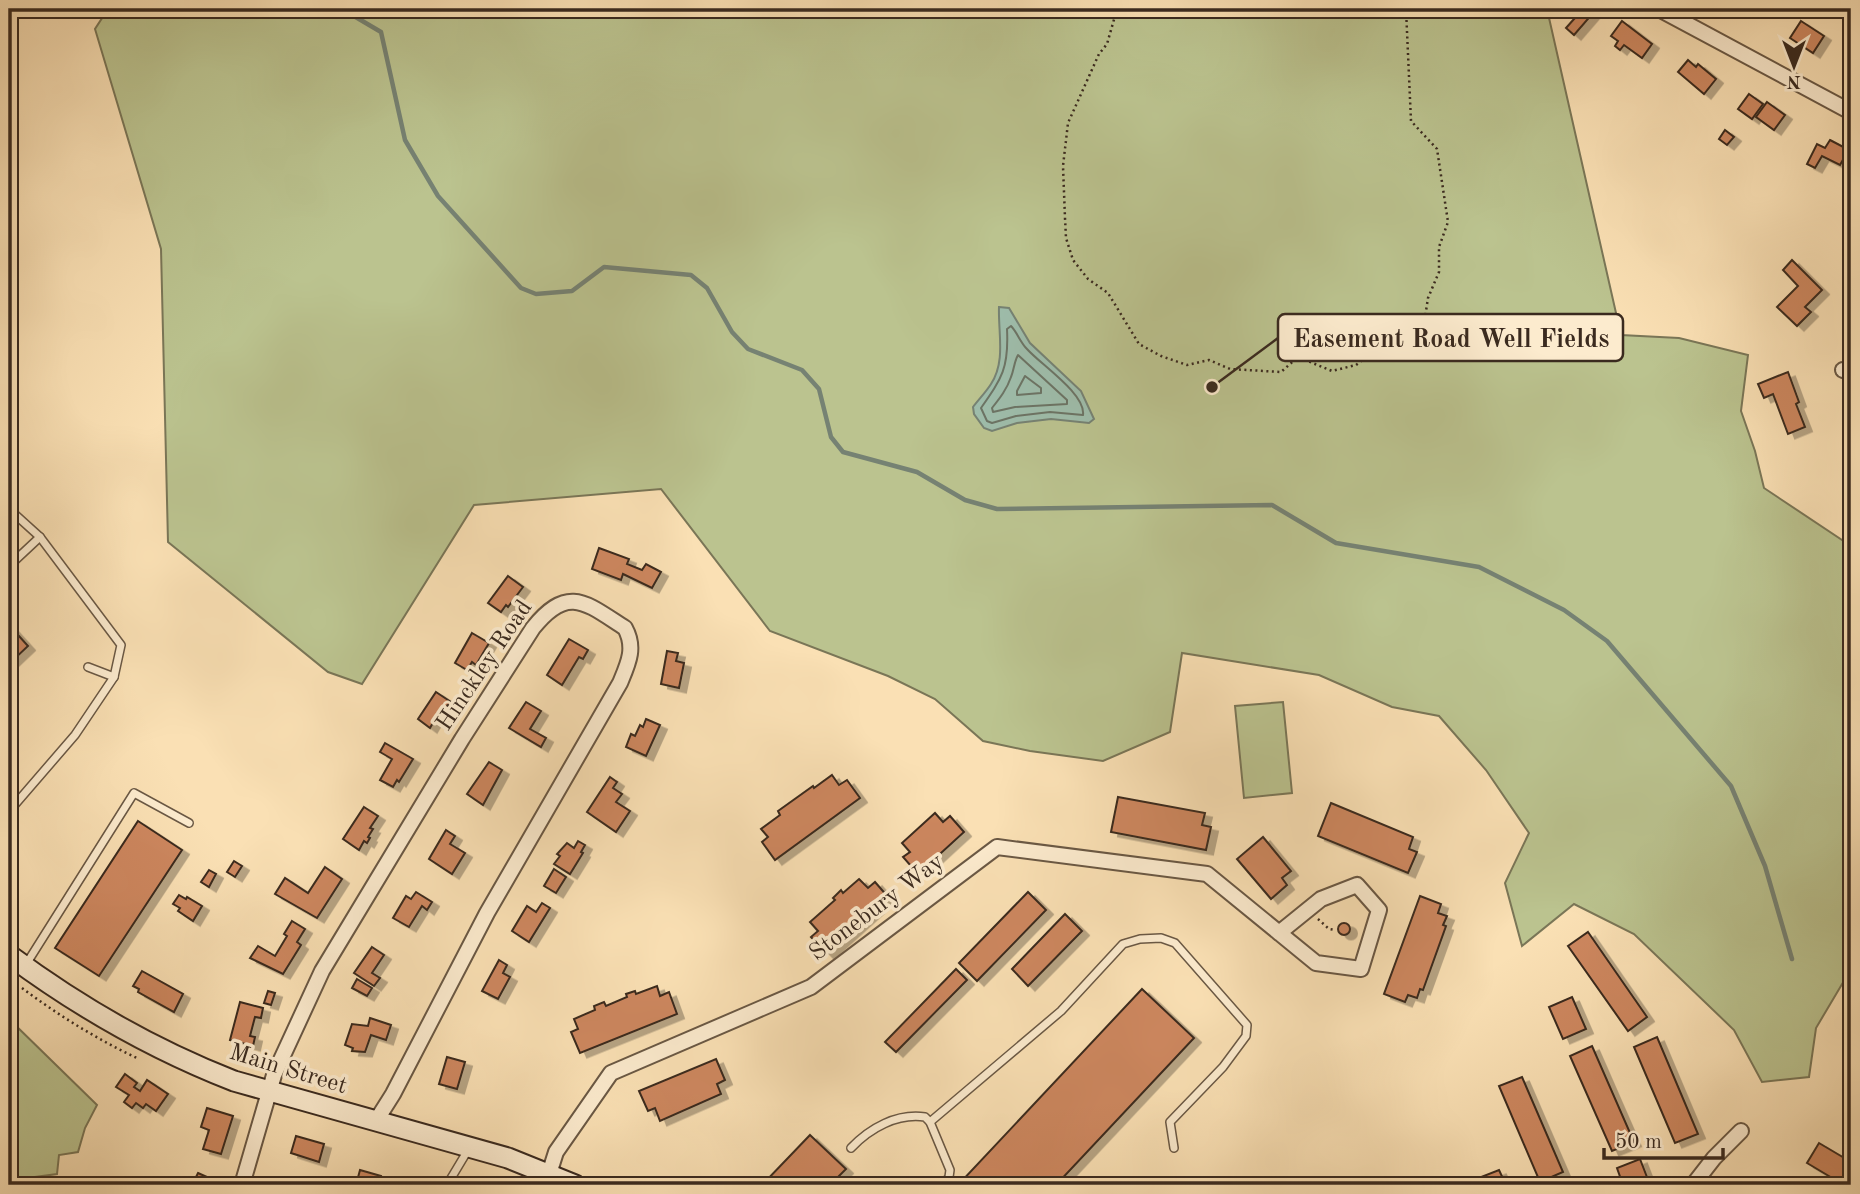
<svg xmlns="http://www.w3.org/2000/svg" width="1860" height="1194" viewBox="0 0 1860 1194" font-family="'Old Standard TT',serif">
	<defs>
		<filter id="shadow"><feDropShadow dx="7" dy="4.5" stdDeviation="0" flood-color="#0004"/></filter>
	</defs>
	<rect width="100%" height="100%" fill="#fae0b4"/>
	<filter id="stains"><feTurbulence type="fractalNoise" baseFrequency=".00286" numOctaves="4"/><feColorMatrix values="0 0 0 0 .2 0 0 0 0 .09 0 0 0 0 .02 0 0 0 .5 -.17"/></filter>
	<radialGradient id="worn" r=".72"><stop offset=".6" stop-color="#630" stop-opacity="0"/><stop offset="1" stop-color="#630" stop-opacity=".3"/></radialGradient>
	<g fill="#bbc38f" stroke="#7a7657" stroke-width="2">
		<path d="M 108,9 L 1547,9 L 1621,335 L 1679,338 L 1748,355 L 1741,411 L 1755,451 L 1764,488 L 1851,546 L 1851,969 L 1816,1028 L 1809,1077 L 1762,1082 L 1734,1030 L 1634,934 L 1574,904 L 1522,946 L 1505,883 L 1529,833 L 1486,770 L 1439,716 L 1392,707 L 1319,675 L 1182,653 L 1170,732 L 1103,761 L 1030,751 L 983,741 L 935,699 L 888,676 L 770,631 L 661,489 L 474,505 L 362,684 L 328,672 L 168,542 L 161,249 L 95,29 Z"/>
		<path d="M 1283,702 L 1292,793 L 1244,798 L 1235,706 Z"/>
		<path d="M 9,1019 L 97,1105 L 85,1128 L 78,1152 L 59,1155 L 57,1174 L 13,1180 L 12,1185 L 9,1185 Z"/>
	</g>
	<path fill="#9ebdab" stroke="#768273" stroke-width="2" d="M 999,307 L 1009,308 L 1030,343 L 1081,391 L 1094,419 L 1089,423 L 1051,419 L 1017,423 L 992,431 L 984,428 L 974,414 L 973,407 C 979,399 986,392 991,384 C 1006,361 998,333 999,307 Z"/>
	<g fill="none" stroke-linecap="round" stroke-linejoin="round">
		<g stroke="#6c7465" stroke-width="2">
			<path d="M 1011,326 C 1017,332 1020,342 1027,349 C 1040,364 1086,394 1083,415 L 1050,412 L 1016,416 L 992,423 L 987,421 L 981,408 C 1002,378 1009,368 1007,329 Z"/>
			<path d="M 1018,355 L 1067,400 L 1067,404 L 1015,407 L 993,412 L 992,408 C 1000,398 1007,389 1011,377 C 1014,370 1014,362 1018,355 Z"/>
			<path d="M 1025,376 L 1041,388 L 1041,393 L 1017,395 L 1017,391 Z"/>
		</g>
		<path stroke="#768273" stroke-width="4.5" d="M 342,9 L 381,32 L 405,140 L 438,196 L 521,288 L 536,294 L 572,291 L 604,267 L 691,275 L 707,288 L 732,332 L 748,349 L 802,370 L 819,389 L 831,437 L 843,452 L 917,472 L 965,500 L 997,509 L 1272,505 L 1336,543 L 1479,567 L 1564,610 L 1607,641 L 1731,786 L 1765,866 L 1792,959"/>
	</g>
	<g fill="#cd875e" stroke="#3a2a1f" stroke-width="2" filter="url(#shadow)">
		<path d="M 1566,9 L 1590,9 L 1594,12 L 1574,35 L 1566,28 L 1574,19 L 1564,11 Z"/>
		<path d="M 1622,21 L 1652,44 L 1642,58 L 1624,45 L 1620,50 L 1615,46 L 1618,41 L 1611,36 Z"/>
		<path d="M 1801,21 L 1824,36 L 1813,53 L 1790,38 Z"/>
		<path d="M 1688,60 L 1696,67 L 1698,64 L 1716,79 L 1704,94 L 1678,72 Z"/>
		<path d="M 1749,94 L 1763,104 L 1752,119 L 1738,109 Z"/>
		<path d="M 1767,102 L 1785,115 L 1774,130 L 1756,117 Z"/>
		<path d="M 1725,130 L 1734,137 L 1727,145 L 1719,139 Z"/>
		<path d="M 1830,140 L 1851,151 L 1847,159 L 1844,158 L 1840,165 L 1822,156 L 1815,168 L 1807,164 L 1817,144 L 1825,148 Z"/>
		<path d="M 1792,260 L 1822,290 L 1805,307 L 1811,312 L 1797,326 L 1777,307 L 1798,286 L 1783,270 Z"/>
		<path d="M 1788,372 L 1799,402 L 1796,404 L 1805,427 L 1788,434 L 1773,394 L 1764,398 L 1758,384 Z"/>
		<path d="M 599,548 L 629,559 L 627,564 L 642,570 L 646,564 L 661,572 L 652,588 L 623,574 L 621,580 L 592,569 Z"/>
		<path d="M 508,576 L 523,587 L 508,607 L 506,605 L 501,612 L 488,603 Z"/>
		<path d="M 9,625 L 28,646 L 9,664 Z"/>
		<path d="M 472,633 L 489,643 L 476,665 L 472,662 L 467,670 L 455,663 Z"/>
		<path d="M 569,639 L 588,650 L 583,659 L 579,657 L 562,685 L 547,675 Z"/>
		<path d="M 667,651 L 678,653 L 676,661 L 684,663 L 679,688 L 661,684 Z"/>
		<path d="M 436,692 L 451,702 L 437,723 L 434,721 L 430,728 L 418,719 Z"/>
		<path d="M 526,702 L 541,711 L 530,729 L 546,738 L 541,747 L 509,728 Z"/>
		<path d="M 646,719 L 660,725 L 646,756 L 626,747 L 631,734 L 635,736 L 640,725 L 643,727 Z"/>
		<path d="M 385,743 L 413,759 L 399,782 L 397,780 L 393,787 L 380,780 L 392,759 L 380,752 Z"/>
		<path d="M 489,762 L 502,770 L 483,805 L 467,794 Z"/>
		<path d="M 832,775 L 839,785 L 847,780 L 860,798 L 775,860 L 762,842 L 768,837 L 761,829 L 780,815 L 778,811 L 813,786 L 814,788 Z"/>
		<path d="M 610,777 L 617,782 L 613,788 L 622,794 L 616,802 L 630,811 L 616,832 L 587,812 Z"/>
		<path d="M 1118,797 L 1205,813 L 1202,825 L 1211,827 L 1206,850 L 1111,832 Z"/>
		<path d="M 1331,803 L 1413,837 L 1409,849 L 1417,852 L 1408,873 L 1318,836 Z"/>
		<path d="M 364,807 L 378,816 L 370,828 L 373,829 L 368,837 L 370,838 L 367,843 L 364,841 L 359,850 L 343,839 Z"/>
		<path d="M 935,813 L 943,822 L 950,816 L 964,832 L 918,874 L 903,857 L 910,852 L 902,843 Z"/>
		<path d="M 138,821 L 182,850 L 99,976 L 55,948 Z"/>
		<path d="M 446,830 L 455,836 L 450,844 L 465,853 L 452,874 L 429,859 Z"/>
		<path d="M 1263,837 L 1291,871 L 1282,878 L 1287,885 L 1271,899 L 1237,859 Z"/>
		<path d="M 578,841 L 585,845 L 581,852 L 583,853 L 570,874 L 554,864 L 560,856 L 557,854 L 567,843 L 574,848 Z"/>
		<path d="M 234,861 L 242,866 L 235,877 L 227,872 Z"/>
		<path d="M 325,867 L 342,879 L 317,918 L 275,894 L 285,878 L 308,893 Z"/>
		<path d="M 554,869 L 566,877 L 556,893 L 544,886 Z"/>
		<path d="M 209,870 L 216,874 L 209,887 L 201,882 Z"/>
		<path d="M 859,879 L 868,888 L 875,882 L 889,898 L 827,954 L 811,937 L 818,931 L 810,922 L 835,900 L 833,898 L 841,890 L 843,893 Z"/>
		<path d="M 416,892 L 432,902 L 427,910 L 422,906 L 409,927 L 393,918 L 406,896 L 411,899 Z"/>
		<path d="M 1028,892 L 1046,910 L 977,981 L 959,963 Z"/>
		<path d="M 179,895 L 186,899 L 187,897 L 202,906 L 193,921 L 178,911 L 180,908 L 173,904 Z"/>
		<path d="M 1420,896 L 1441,904 L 1438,913 L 1447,916 L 1443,925 L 1446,926 L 1423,990 L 1420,989 L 1417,998 L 1408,995 L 1405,1002 L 1384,994 Z"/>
		<path d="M 542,903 L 550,908 L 529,942 L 512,931 L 527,906 L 536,912 Z"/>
		<path d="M 1065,914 L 1082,931 L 1028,986 L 1012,969 Z"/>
		<path d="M 292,921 L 305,929 L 297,942 L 301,945 L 283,974 L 250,958 L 258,946 L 275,956 L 287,936 L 284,934 Z"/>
		<circle cx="1344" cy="929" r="6"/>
		<path d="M 1588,932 L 1647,1017 L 1628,1031 L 1568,946 Z"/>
		<path d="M 372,947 L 384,955 L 372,973 L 380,978 L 374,986 L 354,973 Z"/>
		<path d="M 499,960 L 507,965 L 503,973 L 510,977 L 498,999 L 482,991 Z"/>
		<path d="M 956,969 L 967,980 L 896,1052 L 885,1042 Z"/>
		<path d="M 142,971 L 183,994 L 174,1012 L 138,992 L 139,989 L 133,986 Z"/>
		<path d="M 357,979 L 372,988 L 367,996 L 352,988 Z"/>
		<path d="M 657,986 L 660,996 L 669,992 L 677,1014 L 580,1053 L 571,1032 L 578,1029 L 574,1019 L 595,1010 L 594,1006 L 604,1002 L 606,1006 L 627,997 L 626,994 L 635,991 L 636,994 Z"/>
		<path d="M 1142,989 L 1194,1038 L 1056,1185 L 958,1185 Z"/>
		<path d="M 268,991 L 275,993 L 271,1005 L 264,1003 Z"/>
		<path d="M 1572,997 L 1586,1029 L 1563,1039 L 1549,1007 Z"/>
		<path d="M 240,1002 L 263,1008 L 261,1018 L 255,1017 L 250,1036 L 255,1037 L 253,1046 L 230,1040 Z"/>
		<path d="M 370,1018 L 391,1025 L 386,1040 L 371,1035 L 365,1052 L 352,1051 L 353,1048 L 345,1045 L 352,1024 L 368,1026 Z"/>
		<path d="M 1657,1037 L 1698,1134 L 1675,1143 L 1634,1047 Z"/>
		<path d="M 1592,1046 L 1634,1142 L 1612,1151 L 1570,1056 Z"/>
		<path d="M 447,1057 L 465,1062 L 457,1089 L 439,1084 Z"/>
		<path d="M 716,1059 L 725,1080 L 717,1084 L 721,1094 L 660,1121 L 655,1108 L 648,1111 L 639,1091 Z"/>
		<path d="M 125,1074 L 137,1083 L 134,1087 L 140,1091 L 147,1080 L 168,1094 L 156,1111 L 146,1104 L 143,1108 L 136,1103 L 132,1108 L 124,1102 L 129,1095 L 116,1087 Z"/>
		<path d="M 1522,1077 L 1563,1172 L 1540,1182 L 1499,1086 Z"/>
		<path d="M 207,1108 L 233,1116 L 221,1154 L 203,1149 L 209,1130 L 201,1127 Z"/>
		<path d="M 810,1135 L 846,1169 L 830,1185 L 762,1185 Z"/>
		<path d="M 296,1136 L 324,1144 L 319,1162 L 291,1153 Z"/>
		<path d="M 1819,1143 L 1851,1162 L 1851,1185 L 1844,1185 L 1807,1163 Z"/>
		<path d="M 1640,1159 L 1650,1185 L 1623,1185 L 1617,1168 Z"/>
		<path d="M 360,1170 L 381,1176 L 379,1185 L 356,1185 Z"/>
		<path d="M 1499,1170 L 1506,1185 L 1479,1185 L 1476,1179 Z"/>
		<path d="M 198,1173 L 216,1181 L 214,1185 L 195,1185 L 193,1183 Z"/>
	</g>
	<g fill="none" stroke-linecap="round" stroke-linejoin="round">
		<g stroke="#6a5844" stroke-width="10">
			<g id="lane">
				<path d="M 9,509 L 40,537 L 121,645 L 114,677 L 75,735 L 12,808"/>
				<path d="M 9,566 L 40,537"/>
				<path d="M 88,667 L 114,677"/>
				<path d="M 25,966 L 134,793 L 189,823"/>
				<path d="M 930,1122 L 1061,1011 L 1123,944 L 1140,939 L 1161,938 L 1175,943 L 1247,1025 L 1246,1036 L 1223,1067 L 1170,1122 L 1174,1148"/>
				<path d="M 851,1148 C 870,1128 897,1113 925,1117 L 930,1122 L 950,1170 L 949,1177 L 943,1185"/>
				<path d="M 447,1185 L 468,1150"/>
				<path d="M 489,1185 L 502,1185"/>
			</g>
		</g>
		<g stroke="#6a5844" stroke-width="18">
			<g id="street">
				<path d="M 1659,9 L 1851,112"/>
				<path d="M 1843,370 L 1851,372"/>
				<path d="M 549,1174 L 556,1152 L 611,1073 L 811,987 L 997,847 L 1207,874 L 1316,963 L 1361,969 L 1379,910 L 1357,885 L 1321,899 L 1279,933"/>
				<path d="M 242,1185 L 274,1075 L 322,971 L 462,739 L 533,628 C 568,584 586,603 625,628 C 636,648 628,664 620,683 L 487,913 L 393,1094 L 376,1121"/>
				<path d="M 1693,1185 L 1714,1158 L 1741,1131"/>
			</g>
		</g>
		<g stroke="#3a2a1f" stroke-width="23">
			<path id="secondary" d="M 9,955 C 79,1007 152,1049 234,1081 L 508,1158 L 575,1185"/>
		</g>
		<g stroke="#3a2a1f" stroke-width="2.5" stroke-dasharray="2 3.5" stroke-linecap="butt">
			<path d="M 1117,9 L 1107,44 L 1099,54 L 1068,123 L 1063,166 L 1065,218 L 1066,238 L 1073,260 L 1088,279 L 1108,293 L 1139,344 L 1161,356 L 1187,365 L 1209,360 L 1230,369 L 1281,372 L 1298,357 L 1332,371 L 1356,365 L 1375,350 L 1415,341 L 1424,324 L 1428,298 L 1439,272 L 1439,247 L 1448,222 L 1437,149 L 1411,121 L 1406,9"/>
			<path d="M 1318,919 L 1329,929 L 1335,930"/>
			<path d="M 22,988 C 58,1015 98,1040 139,1059"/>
		</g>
		<use href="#lane" stroke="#fcebce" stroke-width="7"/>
		<use href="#street" stroke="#fcebce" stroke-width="14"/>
		<use href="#secondary" stroke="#fcebce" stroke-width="19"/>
	</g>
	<g text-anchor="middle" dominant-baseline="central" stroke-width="7" stroke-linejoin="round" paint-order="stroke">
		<g font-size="24" fill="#3a2a1f" stroke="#fcebce">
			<text transform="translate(485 666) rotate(-56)">Hinckley Road</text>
			<text transform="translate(877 908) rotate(-37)">Stonebury Way</text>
			<text transform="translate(288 1070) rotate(17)">Main Street</text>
		</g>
	</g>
	<path fill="none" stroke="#3a2a1f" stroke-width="2.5" d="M1212 387L1278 338"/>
	<circle fill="#3a2a1f" stroke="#fcebce" stroke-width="2.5" cx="1212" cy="387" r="7"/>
	<rect fill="#fcebce" stroke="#3a2a1f" stroke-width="2.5" x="1278" y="314" width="345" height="47" rx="7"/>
	<g font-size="26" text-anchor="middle" font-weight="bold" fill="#3a2a1f">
		<text x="1451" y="347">Easement Road Well Fields</text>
	</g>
	<rect width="1860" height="1194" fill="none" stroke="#fae0b4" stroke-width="35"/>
	<rect x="10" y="10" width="1839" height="1173" fill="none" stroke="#3a2a1f" stroke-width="3.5"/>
	<rect x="18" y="18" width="1825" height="1159" fill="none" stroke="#3a2a1f" stroke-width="2"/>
	<g transform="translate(1794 66) rotate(180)" stroke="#fcebce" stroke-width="5" paint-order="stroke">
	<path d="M0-5L12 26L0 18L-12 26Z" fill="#3a2a1f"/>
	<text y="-10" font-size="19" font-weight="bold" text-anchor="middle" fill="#3a2a1f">N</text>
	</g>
	<path d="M1604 1148v10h119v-10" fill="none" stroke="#3a2a1f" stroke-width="3.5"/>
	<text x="1615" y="1148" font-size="21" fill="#3a2a1f" stroke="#fcebce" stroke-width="5" paint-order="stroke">50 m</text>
	<rect width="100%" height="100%" filter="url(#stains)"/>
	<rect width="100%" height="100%" fill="url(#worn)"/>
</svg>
